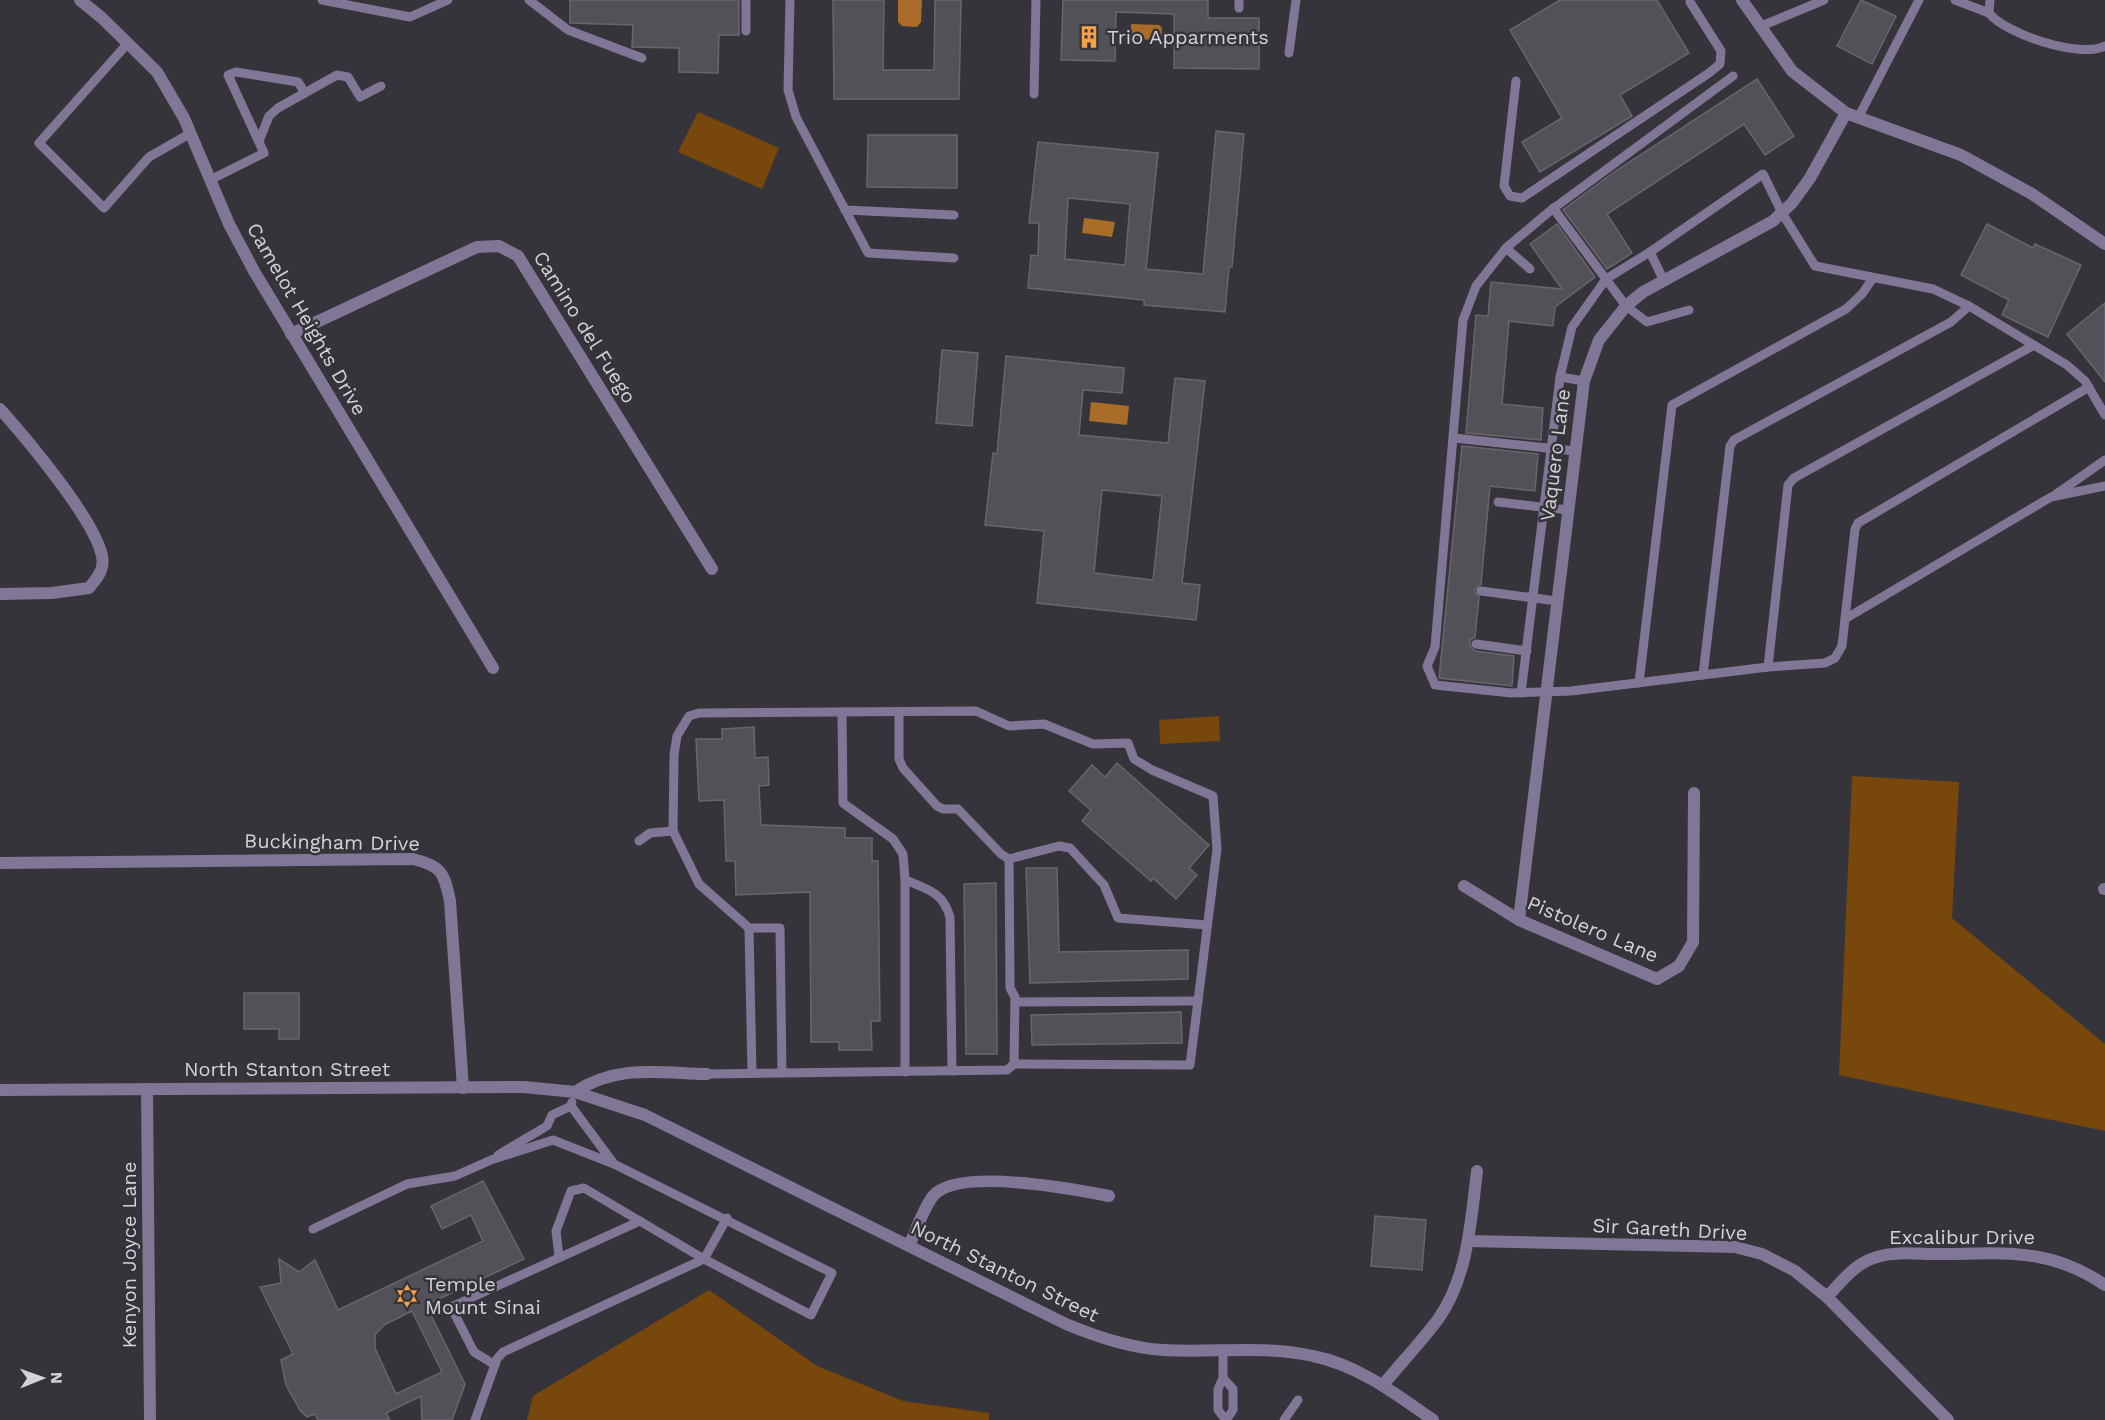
<svg xmlns="http://www.w3.org/2000/svg" width="2105" height="1420" viewBox="0 0 2105 1420" font-family="'Work Sans',sans-serif">
	<rect width="100%" height="100%" fill="#36343b"/>
	<g fill="#78470c">
		<path d="M 698,112 L 779,148 L 762,189 L 678,152 Z"/>
		<path d="M 1219,716 L 1220,741 L 1160,744 L 1159,720 Z"/>
		<path d="M 1852,776 L 1959,782 L 1952,918 L 2105,1044 L 2105,1131 L 1839,1075 Z"/>
		<path d="M 709,1290 L 817,1366 L 903,1401 L 989,1413 L 989,1420 L 527,1420 L 533,1396 Z"/>
	</g>
	<g fill="#aa6c29">
		<path d="M 898,0 L 922,0 L 921,22 L 917,27 L 902,26 L 898,22 Z"/>
		<path d="M 1131,24 L 1159,25 L 1162,28 L 1161,40 L 1131,39 Z"/>
		<path d="M 1084,218 L 1115,222 L 1112,237 L 1082,233 Z"/>
		<path d="M 1091,402 L 1129,406 L 1127,425 L 1089,421 Z"/>
	</g>
	<g fill="#535158" stroke="#68656d" stroke-width="1.5" fill-rule="evenodd">
		<path d="M 570,0 L 739,0 L 739,35 L 719,35 L 718,73 L 679,72 L 679,48 L 632,47 L 633,25 L 570,23 Z"/>
		<path d="M 833,0 L 884,0 L 883,70 L 934,70 L 935,0 L 961,0 L 959,99 L 834,99 Z"/>
		<path d="M 1063,0 L 1208,0 L 1208,18 L 1259,18 L 1259,69 L 1174,68 L 1174,14 L 1116,12 L 1115,61 L 1061,60 Z"/>
		<path d="M 1560,0 L 1657,0 L 1689,53 L 1620,95 L 1632,116 L 1540,172 L 1522,142 L 1562,118 L 1510,30 Z"/>
		<path d="M 1861,0 L 1896,16 L 1872,64 L 1837,46 Z"/>
		<path d="M 1757,79 L 1794,136 L 1765,155 L 1744,124 L 1607,214 L 1632,253 L 1607,269 L 1563,210 L 1614,172 Z"/>
		<path d="M 1216,131 L 1244,134 L 1232,267 L 1229,267 L 1225,312 L 1144,305 L 1144,300 L 1028,288 L 1031,255 L 1038,256 L 1039,223 L 1029,223 L 1038,142 L 1158,153 L 1146,269 L 1203,274 ZM 1068,198 L 1130,204 L 1125,265 L 1065,259 Z"/>
		<path d="M 868,135 L 957,135 L 957,188 L 867,187 Z"/>
		<path d="M 1557,224 L 1595,277 L 1555,307 L 1553,326 L 1509,321 L 1502,404 L 1543,408 L 1541,440 L 1466,433 L 1476,315 L 1488,316 L 1491,282 L 1562,289 L 1530,244 Z"/>
		<path d="M 1987,224 L 2033,248 L 2035,244 L 2081,265 L 2048,337 L 2002,315 L 2009,300 L 1961,275 Z"/>
		<path d="M 2105,303 L 2105,382 L 2067,334 Z"/>
		<path d="M 942,350 L 978,353 L 972,426 L 936,423 Z"/>
		<path d="M 1006,356 L 1124,368 L 1122,393 L 1083,390 L 1079,435 L 1168,443 L 1175,378 L 1205,381 L 1182,583 L 1200,585 L 1196,620 L 1037,603 L 1044,531 L 985,525 L 993,453 L 997,454 ZM 1102,490 L 1162,496 L 1153,580 L 1094,573 Z"/>
		<path d="M 1462,446 L 1538,454 L 1535,491 L 1490,486 L 1481,584 L 1474,591 L 1479,597 L 1475,637 L 1470,640 L 1470,646 L 1475,651 L 1514,656 L 1512,686 L 1439,678 Z"/>
		<path d="M 754,727 L 755,758 L 768,757 L 769,785 L 759,786 L 761,825 L 845,828 L 845,838 L 872,838 L 872,861 L 878,861 L 880,1021 L 871,1021 L 872,1050 L 839,1050 L 839,1042 L 811,1042 L 810,892 L 736,895 L 735,861 L 726,861 L 724,800 L 699,801 L 696,739 L 722,739 L 722,729 Z"/>
		<path d="M 1117,763 L 1209,845 L 1189,868 L 1197,875 L 1176,899 L 1153,878 L 1151,881 L 1082,821 L 1091,810 L 1069,791 L 1092,765 L 1105,777 Z"/>
		<path d="M 1026,868 L 1057,868 L 1059,952 L 1188,950 L 1188,979 L 1030,983 Z"/>
		<path d="M 996,883 L 997,1054 L 966,1054 L 964,884 Z"/>
		<path d="M 244,993 L 299,993 L 299,1039 L 279,1039 L 279,1029 L 244,1029 Z"/>
		<path d="M 1181,1012 L 1182,1043 L 1032,1045 L 1031,1015 Z"/>
		<path d="M 483,1181 L 524,1259 L 426,1305 L 465,1384 L 452,1420 L 422,1420 L 421,1396 L 386,1413 L 390,1420 L 318,1420 L 315,1414 L 307,1417 L 300,1410 L 286,1385 L 281,1360 L 293,1354 L 260,1287 L 281,1283 L 279,1259 L 299,1272 L 315,1260 L 338,1310 L 483,1241 L 471,1215 L 442,1229 L 431,1206 ZM 412,1311 L 442,1372 L 396,1394 L 375,1348 L 375,1335 L 384,1325 Z"/>
		<path d="M 1375,1216 L 1426,1220 L 1422,1270 L 1371,1266 Z"/>
	</g>
	<g fill="none" stroke-linecap="round" stroke-linejoin="round">
		<g stroke="#827697" stroke-width="9">
			<path d="M 322,0 L 410,17 L 448,0"/>
			<path d="M 529,0 L 568,30 L 642,58"/>
			<path d="M 790,0 L 788,90 L 796,117 L 868,253 L 954,258"/>
			<path d="M 1955,0 L 1989,13"/>
			<path d="M 1990,0 L 1989,13 C 2005,34 2081,59 2105,46"/>
			<path d="M 1239,8 L 1239,0"/>
			<path d="M 1759,27 L 1824,0"/>
			<path d="M 746,31 L 746,0"/>
			<path d="M 128,43 L 39,143 L 104,208 L 149,157 L 191,133"/>
			<path d="M 1289,53 L 1296,0"/>
			<path d="M 1733,76 L 1550,211 L 1506,248 L 1476,286 L 1463,320 L 1435,647 L 1427,666 L 1435,685 L 1512,693 L 1571,691 L 1768,667 L 1825,663 L 1835,658 L 1842,646 L 1855,529 L 1858,523 L 2089,387"/>
			<path d="M 1516,81 L 1504,186 L 1510,196 L 1522,198 L 1709,73 L 1720,64 L 1721,51 L 1690,2"/>
			<path d="M 1034,94 L 1036,0"/>
			<path d="M 1858,118 L 1919,0"/>
			<path d="M 259,141 L 269,116 L 278,108 L 337,75 L 348,77 L 360,97 L 381,86"/>
			<path d="M 210,180 L 264,153 L 228,75 L 236,72 L 298,82 L 305,93"/>
			<path d="M 1553,208 L 1626,306 L 1647,322 L 1689,310"/>
			<path d="M 845,210 L 954,215"/>
			<path d="M 1506,248 L 1530,269"/>
			<path d="M 1650,252 L 1664,281"/>
			<path d="M 1560,377 L 1584,381"/>
			<path d="M 1454,438 L 1575,451"/>
			<path d="M 2055,495 L 2105,460"/>
			<path d="M 1498,502 L 1568,510"/>
			<path d="M 1481,591 L 1557,601"/>
			<path d="M 1845,619 L 2051,497 L 2105,486"/>
			<path d="M 1476,644 L 1527,651"/>
			<path d="M 1768,667 L 1788,485 L 1794,478 L 2034,345"/>
			<path d="M 1703,675 L 1730,446 L 1734,440 L 1951,322 L 1969,306"/>
			<path d="M 1639,683 L 1672,405 L 1846,309 L 1862,294 L 1873,278"/>
			<path d="M 1521,693 L 1560,377 L 1572,327 L 1606,279 L 1650,252 L 1763,174 L 1782,213 L 1815,266 L 1933,289 L 1969,306 L 2067,365 L 2085,381 L 2105,415"/>
			<path d="M 842,712 L 843,803 L 893,839 L 903,854 L 905,880 C 927,889 943,892 950,917 L 952,1071"/>
			<path d="M 899,712 L 899,759 L 903,768 L 937,806 L 943,809 L 958,809 L 1001,854 L 1009,859 L 1059,846 L 1070,848 L 1104,885 L 1118,918 L 1207,925"/>
			<path d="M 639,841 L 650,833 L 673,831"/>
			<path d="M 749,928 L 752,1073"/>
			<path d="M 1015,1002 L 1198,1001"/>
			<path d="M 905,1072 L 905,880"/>
			<path d="M 782,1073 L 780,928 L 749,928 L 699,884 L 673,831 L 674,755 L 677,736 L 689,716 L 699,713 L 976,711 L 1009,726 L 1044,724 L 1093,744 L 1128,743 L 1134,759 L 1152,770 L 1213,796 L 1217,849 L 1190,1065 L 1014,1064"/>
			<path d="M 707,1074 L 1007,1070 L 1014,1064 L 1015,997 L 1010,988 L 1009,859"/>
			<path d="M 572,1102 L 571,1106 L 614,1164"/>
			<path d="M 498,1155 L 547,1126 L 552,1115 L 571,1106"/>
			<path d="M 313,1229 L 407,1184 L 455,1176 L 491,1160 L 553,1140 L 614,1164 L 832,1273 L 811,1315 L 704,1259 L 584,1188 L 571,1191 L 556,1231 L 559,1256"/>
			<path d="M 1223,1351 L 1223,1378 L 1218,1389 L 1218,1410 L 1226,1420"/>
			<path d="M 495,1365 L 474,1352 L 451,1307 L 640,1221"/>
			<path d="M 1223,1378 L 1233,1389 L 1233,1410 L 1226,1420"/>
			<path d="M 475,1420 L 497,1359 L 503,1352 L 704,1259 L 727,1218"/>
			<path d="M 1284,1420 L 1298,1400"/>
		</g>
		<g stroke="#827697" stroke-width="12">
			<path d="M 80,0 L 102,18 L 157,72 L 184,118 L 229,224 L 254,271 L 493,668"/>
			<path d="M 291,334 L 477,247 L 499,246 L 518,256 L 712,569"/>
			<path d="M 0,409 C 26,438 95,520 102,556 C 105,570 97,578 89,588 L 52,593 L 0,594"/>
			<path d="M 0,863 L 413,859 C 442,866 444,873 450,901 L 463,1088"/>
			<path d="M 1464,886 L 1519,920 L 1657,979 L 1679,966 L 1693,942 L 1694,793"/>
			<path d="M 2104,889 L 2105,889"/>
			<path d="M 1519,920 L 1584,381 L 1599,340 L 1626,306 L 1643,292 L 1773,221 L 1792,203 L 1810,178 L 1846,113"/>
			<path d="M 147,1089 L 150,1420"/>
			<path d="M 575,1092 C 617,1064 659,1073 707,1074"/>
			<path d="M 1468,1241 L 1735,1247 L 1762,1254 L 1795,1271 L 1827,1297 L 1948,1420"/>
			<path d="M 909,1246 C 916,1231 923,1209 933,1196 C 958,1167 1073,1189 1109,1196"/>
			<path d="M 1827,1297 C 1842,1281 1855,1263 1877,1257 C 1895,1251 1918,1254 1937,1254 C 2003,1254 2047,1246 2105,1285"/>
			<path d="M 1383,1385 C 1401,1363 1422,1341 1439,1318 C 1468,1276 1471,1220 1477,1171"/>
		</g>
		<g stroke="#827697" stroke-width="12">
			<path d="M 1742,0 L 1792,71 L 1846,113 L 1961,155 L 2032,194 L 2105,244"/>
			<path d="M 0,1090 L 524,1087 L 575,1092 L 645,1115 L 1066,1324 C 1097,1337 1129,1348 1163,1350 C 1212,1353 1264,1345 1313,1356 C 1358,1365 1396,1394 1433,1420"/>
		</g>
	</g>
	<defs>
		<g id="building-bare" transform="scale(1.8)"><path d="M-4-6H4V6H1V3H-1V6H-4ZM-2.5-4.3h1.7v1.8h-1.7ZM.8-4.3h1.7v1.8H.8ZM-2.5-1h1.7V.8h-1.7ZM.8-1h1.7V.8H.8Z" fill="#f6a248" stroke="#36343b" stroke-width="2.5" paint-order="stroke"/></g>
		<g id="synagogue-bare" transform="scale(1.8)"><path d="M0-6.5L5.6 3.2H-5.6ZM0 6.5L5.6-3.2H-5.6Z" fill="#f6a248" stroke="#36343b" stroke-width="2.5" paint-order="stroke"/></g>
	</defs>
	<g fill-rule="evenodd">
		<use href="#building-bare" x="1089" y="37"/>
		<use href="#synagogue-bare" x="407" y="1296"/>
	</g>
	<g text-anchor="middle" dominant-baseline="central" stroke-width="5" stroke-linejoin="round" paint-order="stroke">
		<g font-size="20" fill="#d3d2d6" stroke="#36343b" text-anchor="start">
			<text x="1107" y="37">Trio Apparments</text>
			<text x="425" y="1284">Temple<tspan x="425" dy="23">Mount Sinai</tspan></text>
		</g>
		<g font-size="20" fill="#d3d2d6" stroke="#36343b">
			<text transform="translate(307 319) rotate(60)">Camelot Heights Drive</text>
			<text transform="translate(585 327) rotate(58)">Camino del Fuego</text>
			<text transform="translate(1555 455) rotate(-83)">Vaquero Lane</text>
			<text transform="translate(332 842) rotate(1)">Buckingham Drive</text>
			<text transform="translate(1593 929) rotate(23)">Pistolero Lane</text>
			<text x="287" y="1069">North Stanton Street</text>
			<text transform="translate(1670 1229) rotate(3)">Sir Gareth Drive</text>
			<text x="1962" y="1237">Excalibur Drive</text>
			<text transform="translate(129 1255) rotate(-90)">Kenyon Joyce Lane</text>
			<text transform="translate(1005 1271) rotate(26)">North Stanton Street</text>
		</g>
	</g>
	<g transform="translate(42 1378) rotate(89)" stroke="#36343b" stroke-width="4.5" paint-order="stroke">
	<path d="M0-4.5L10 22L0 15L-10 22Z" fill="#d3d2d6"/>
	<text y="-9" font-size="16" font-weight="bold" text-anchor="middle" fill="#d3d2d6">N</text>
	</g>
</svg>
